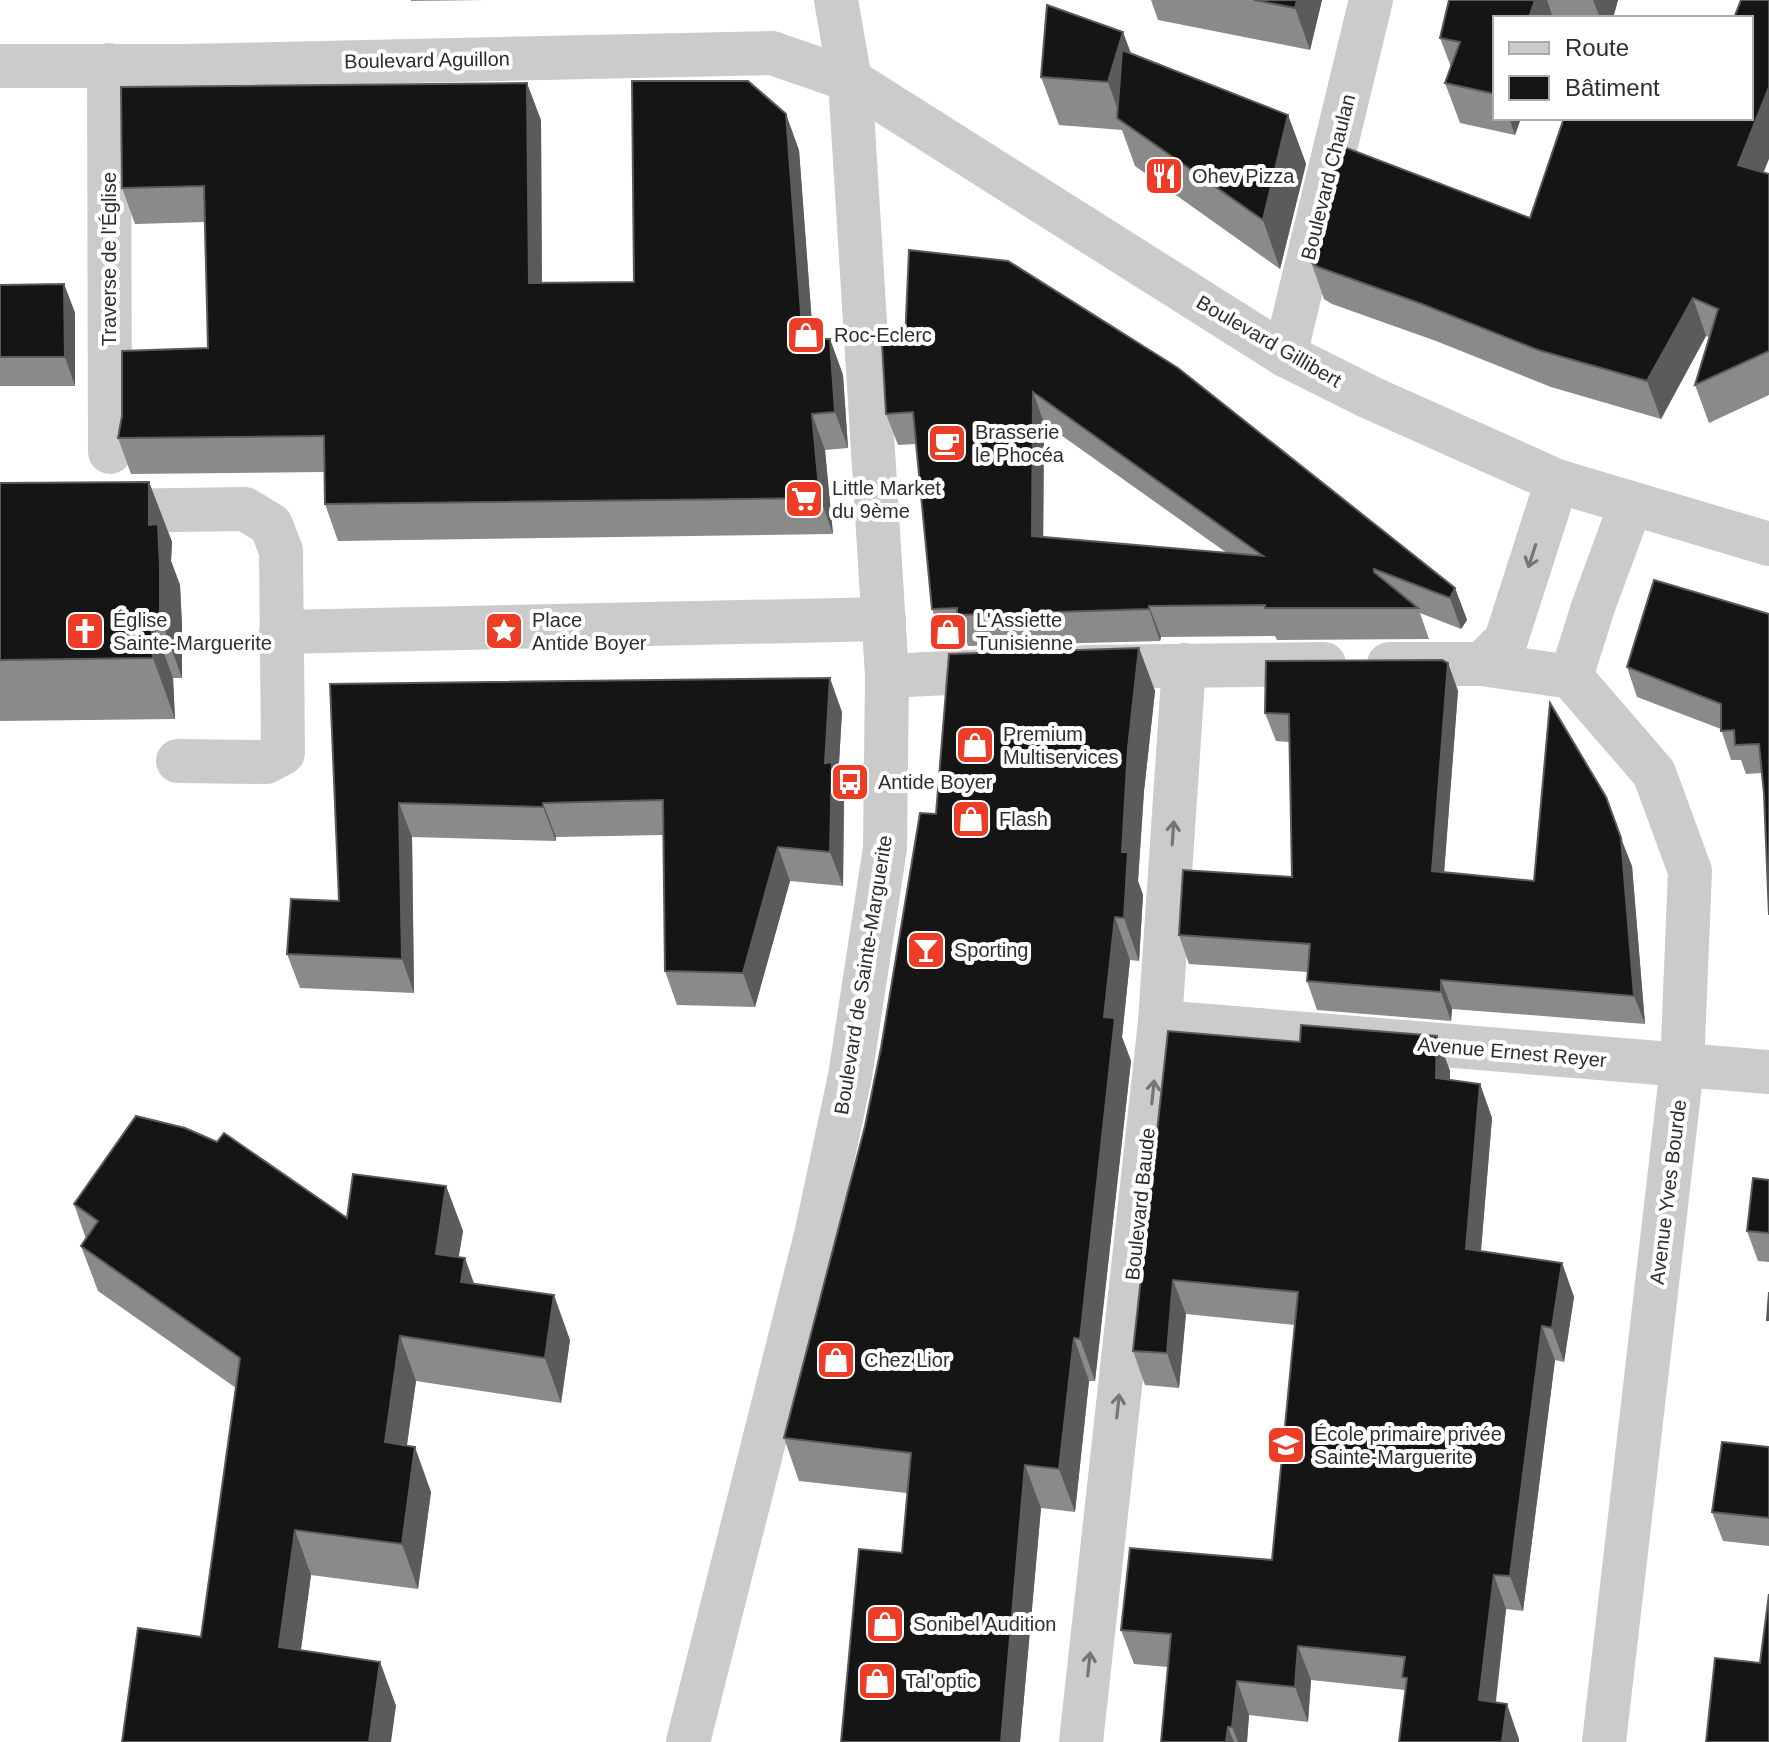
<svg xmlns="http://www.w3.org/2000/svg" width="1769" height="1742" viewBox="0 0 1769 1742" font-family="Helvetica,sans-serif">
	<rect width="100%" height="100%" fill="#fff"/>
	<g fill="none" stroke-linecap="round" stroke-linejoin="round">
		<g stroke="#cbcbcb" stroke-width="44">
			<path d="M 109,65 L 110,452"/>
			<path d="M 0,66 L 183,66 L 772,53 L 850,80 L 1285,355 L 1369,397 L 1557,481 L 1769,544"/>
			<path d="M 1285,355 L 1371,0"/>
			<path d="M 111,511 L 245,509 L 271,525 L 281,551 L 283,753 L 266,762 L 178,761"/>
			<path d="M 281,632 L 884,619"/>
			<path d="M 1389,664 L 1482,664 L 1571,677 L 1654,773 L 1690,871 L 1682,1067 L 1604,1742"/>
			<path d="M 1482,664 L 1506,640 L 1557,481"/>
			<path d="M 1085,667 L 1324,664"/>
			<path d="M 887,676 L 1008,670"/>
			<path d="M 1571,677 L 1593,607 L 1631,504"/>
			<path d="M 1160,1022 L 1769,1072"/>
			<path d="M 688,1742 L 816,1235 L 850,1076 L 885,848 L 887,676 L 850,80 L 836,0"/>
			<path d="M 1081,1742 L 1160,1022 L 1184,665"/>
		</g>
	</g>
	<g fill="#8a8a8a" fill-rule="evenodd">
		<path d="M 411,0 L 487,0 L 411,1 Z"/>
		<path d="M 1151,0 L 1322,0 L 1310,50 L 1158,20 Z"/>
		<path d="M 1449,0 L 1618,0 L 1613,18 L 1495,18 L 1495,118 L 1521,118 L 1515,135 L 1460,123 L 1445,83 L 1451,67 L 1440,38 Z"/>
		<path d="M 1131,53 L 1288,115 L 1306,164 L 1280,269 L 1135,166 L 1122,130 L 1059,125 L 1041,77 Z"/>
		<path d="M 541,120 L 542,283 L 634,282 L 799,150 L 813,339 L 830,339 L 843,375 L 848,448 L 825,450 L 833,534 L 338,541 L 325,504 L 324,472 L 131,474 L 118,438 L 208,348 L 205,222 L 135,224 L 122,188 Z"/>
		<path d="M 1763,173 L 1769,174 L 1769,395 L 1709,423 L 1695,385 L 1709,337 L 1706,336 L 1661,419 L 1551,387 L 1436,341 L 1332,304 L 1324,299 L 1311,262 Z"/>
		<path d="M 909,250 L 1455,588 L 1467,620 L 1461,629 L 1420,613 L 1429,639 L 1277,640 L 1275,636 L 1161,637 L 1160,641 L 968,646 L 966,639 L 943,640 L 932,609 L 916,444 L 898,445 L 886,414 L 905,342 ZM 1044,423 L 1227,553 L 1043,537 Z"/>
		<path d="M 64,284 L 75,313 L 75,386 L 0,386 L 0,285 Z"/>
		<path d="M 149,482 L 172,542 L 171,561 L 180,585 L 182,626 L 182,678 L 173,678 L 175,719 L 0,721 L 0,483 Z"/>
		<path d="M 1749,608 L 1764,794 L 1762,773 L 1746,774 L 1741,760 L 1731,760 L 1721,729 L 1637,697 L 1627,667 Z"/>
		<path d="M 1139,648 L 1155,691 L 1144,791 L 1138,881 L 1143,895 L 1139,961 L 1130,960 L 1122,1037 L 1131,1061 L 1095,1381 L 1089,1381 L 1075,1512 L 1041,1508 L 1020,1742 L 902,1553 L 907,1493 L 799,1481 L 784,1438 L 865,1126 L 936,814 Z"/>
		<path d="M 1448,663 L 1458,691 L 1444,872 L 1534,881 L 1632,866 L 1645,1024 L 1452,1009 L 1451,1021 L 1317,1010 L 1307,981 L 1308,972 L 1189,964 L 1179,935 L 1292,877 L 1289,742 L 1276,741 L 1265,713 Z"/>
		<path d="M 330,684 L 842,712 L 838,780 L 844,796 L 843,886 L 790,881 L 755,1007 L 677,1005 L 665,971 L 664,835 L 556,837 L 556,841 L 412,837 L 414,993 L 300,988 L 287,954 L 339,901 Z"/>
		<path d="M 1437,1036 L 1450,1071 L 1450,1080 L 1480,1084 L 1492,1118 L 1481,1252 L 1562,1263 L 1574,1297 L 1564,1362 L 1555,1360 L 1523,1611 L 1506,1609 L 1496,1702 L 1519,1739 L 1519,1742 L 1399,1742 L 1405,1690 L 1311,1680 L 1308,1722 L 1249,1715 L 1247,1742 L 1161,1742 L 1168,1667 L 1134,1664 L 1121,1630 L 1272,1560 L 1295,1325 L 1186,1314 L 1179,1388 L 1145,1385 L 1133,1351 L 1300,1042 Z"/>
		<path d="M 1769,1180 L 1769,1262 L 1758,1261 L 1747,1231 Z"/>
		<path d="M 446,1186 L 463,1231 L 458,1258 L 474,1284 L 570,1340 L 561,1403 L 416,1381 L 407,1445 L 431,1492 L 418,1589 L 311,1575 L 301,1650 L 380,1662 L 396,1706 L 201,1637 L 236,1388 L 98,1291 L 81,1246 L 86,1239 L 74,1204 L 347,1218 Z"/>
		<path d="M 1769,1447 L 1769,1546 L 1723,1541 L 1712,1512 Z"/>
	</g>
	<g fill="#5b5b5b">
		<path d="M 1297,0 L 1322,0 L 1310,50 L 1295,8 Z"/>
		<path d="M 1535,0 L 1547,0 L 1553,18 L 1529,18 Z"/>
		<path d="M 1593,0 L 1618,0 L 1613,18 L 1600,18 Z"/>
		<path d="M 1123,32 L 1141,80 L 1122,121 L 1108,82 Z"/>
		<path d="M 527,83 L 541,120 L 542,319 L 529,283 Z"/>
		<path d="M 1769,87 L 1769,159 L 1751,203 L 1738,165 Z"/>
		<path d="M 786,114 L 799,150 L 816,376 L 803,339 Z"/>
		<path d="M 1288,115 L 1306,164 L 1280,269 L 1263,220 Z"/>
		<path d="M 1509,118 L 1521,118 L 1515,135 Z"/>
		<path d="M 64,284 L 75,313 L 75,386 L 65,357 Z"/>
		<path d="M 1693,298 L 1706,336 L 1661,419 L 1647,381 Z"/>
		<path d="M 830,339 L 843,375 L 848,448 L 835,412 Z"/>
		<path d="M 1033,392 L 1044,423 L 1043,567 L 1032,536 Z"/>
		<path d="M 812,414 L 825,450 L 833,534 L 820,498 Z"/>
		<path d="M 149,482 L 172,542 L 171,561 L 180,585 L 182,626 L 182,678 L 160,617 L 149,525 Z"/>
		<path d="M 1455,588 L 1467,620 L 1461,629 L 1450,598 Z"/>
		<path d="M 1149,606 L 1161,637 L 1160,641 L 1149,609 Z"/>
		<path d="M 151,618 L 173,678 L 175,719 L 153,658 Z"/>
		<path d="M 1139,648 L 1155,691 L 1144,791 L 1138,881 L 1143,895 L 1139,961 L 1124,918 L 1122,852 L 1128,748 Z"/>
		<path d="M 1448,663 L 1458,691 L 1442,900 L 1432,871 Z"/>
		<path d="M 830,678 L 842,712 L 838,780 L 844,796 L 843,886 L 830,852 L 825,763 Z"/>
		<path d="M 399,803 L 412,837 L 414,993 L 402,959 Z"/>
		<path d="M 543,803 L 556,837 L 556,841 L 543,807 Z"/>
		<path d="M 1621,838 L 1632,866 L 1645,1024 L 1634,996 Z"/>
		<path d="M 778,847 L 790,881 L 755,1007 L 743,973 Z"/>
		<path d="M 1115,917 L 1130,960 L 1122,1037 L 1131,1061 L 1095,1381 L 1080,1339 L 1104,1017 Z"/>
		<path d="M 1441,980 L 1452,1009 L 1451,1021 L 1441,992 Z"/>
		<path d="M 1437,1036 L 1450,1071 L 1449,1113 L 1436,1078 Z"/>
		<path d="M 1480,1084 L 1492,1118 L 1478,1284 L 1466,1249 Z"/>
		<path d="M 446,1186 L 463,1231 L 452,1299 L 436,1254 Z"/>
		<path d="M 465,1258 L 481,1303 L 461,1282 Z"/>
		<path d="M 1562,1263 L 1574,1297 L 1564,1362 L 1552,1328 Z"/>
		<path d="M 1173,1280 L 1186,1314 L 1179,1388 L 1167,1353 Z"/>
		<path d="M 554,1295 L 570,1340 L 561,1403 L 545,1358 Z"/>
		<path d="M 1542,1326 L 1555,1360 L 1523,1611 L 1510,1576 Z"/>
		<path d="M 400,1336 L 416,1381 L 401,1486 L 385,1442 Z"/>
		<path d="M 1074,1338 L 1089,1381 L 1075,1512 L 1059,1469 Z"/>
		<path d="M 415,1447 L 431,1492 L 418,1589 L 402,1544 Z"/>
		<path d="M 1025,1465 L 1041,1508 L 1020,1742 L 1001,1742 Z"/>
		<path d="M 295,1530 L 311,1575 L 295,1692 L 279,1647 Z"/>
		<path d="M 1494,1575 L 1506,1609 L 1492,1734 L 1479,1700 Z"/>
		<path d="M 1298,1646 L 1311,1680 L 1308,1722 L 1295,1687 Z"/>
		<path d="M 380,1662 L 396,1706 L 391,1742 L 369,1742 Z"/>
		<path d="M 1237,1681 L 1249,1715 L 1247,1742 L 1238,1742 L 1232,1727 Z"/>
		<path d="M 1507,1704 L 1519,1739 L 1519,1742 L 1502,1742 Z"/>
		<path d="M 1228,1727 L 1234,1742 L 1226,1742 Z"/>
	</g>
	<g fill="#151515" stroke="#5b5b5b" stroke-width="2" fill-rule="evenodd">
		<path d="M 1254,0 L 1297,0 L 1295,8 Z"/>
		<path d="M 1449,0 L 1535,0 L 1529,18 L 1495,18 L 1495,94 L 1445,83 L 1460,42 L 1440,38 Z"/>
		<path d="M 1741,0 L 1769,0 L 1769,87 L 1738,165 L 1769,174 L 1769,351 L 1695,385 L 1718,309 L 1693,298 L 1647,381 L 1538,350 L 1422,304 L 1318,267 L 1311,262 L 1339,145 L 1530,218 L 1564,118 L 1614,118 L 1618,119 L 1619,118 L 1751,118 L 1751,18 L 1734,18 Z"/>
		<path d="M 1047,5 L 1123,32 L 1108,82 L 1041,77 Z"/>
		<path d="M 1122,50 L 1288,115 L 1263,220 L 1117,118 Z"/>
		<path d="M 632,81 L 748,81 L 786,114 L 803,339 L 830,339 L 835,412 L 812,414 L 820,498 L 325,504 L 324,436 L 118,438 L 122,416 L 122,351 L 208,348 L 204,186 L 122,188 L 121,87 L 527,83 L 529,283 L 634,282 Z"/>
		<path d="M 909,250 L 1008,261 L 1178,368 L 1455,588 L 1450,598 L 1374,569 L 1374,572 L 1418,608 L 1265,608 L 1265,605 L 1149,606 L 1149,609 L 957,615 L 957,608 L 932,609 L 913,412 L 886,414 L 882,343 L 905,342 ZM 1033,392 L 1263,556 L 1032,536 Z"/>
		<path d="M 64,284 L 65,357 L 0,357 L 0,285 Z"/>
		<path d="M 149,482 L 149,525 L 158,524 L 160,565 L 160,617 L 151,618 L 153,658 L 0,660 L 0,483 Z"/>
		<path d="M 1654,580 L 1769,614 L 1769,915 L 1764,794 L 1759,744 L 1735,745 L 1734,730 L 1721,731 L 1721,704 L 1627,667 Z"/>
		<path d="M 1139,648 L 1128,748 L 1122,852 L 1128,852 L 1124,918 L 1115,917 L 1104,1017 L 1115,1018 L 1080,1339 L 1074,1338 L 1059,1469 L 1025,1465 L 1001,1742 L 841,1742 L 859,1549 L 902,1553 L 911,1453 L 784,1438 L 865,1126 L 881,1048 L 920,813 L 936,814 L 949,654 Z"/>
		<path d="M 1442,660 L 1448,663 L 1432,871 L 1534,881 L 1550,703 L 1606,797 L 1621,838 L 1634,996 L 1441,980 L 1441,992 L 1307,981 L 1310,944 L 1179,935 L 1183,870 L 1292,877 L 1289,714 L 1265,713 L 1266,661 Z"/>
		<path d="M 830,678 L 825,763 L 832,762 L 830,852 L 778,847 L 743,973 L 665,971 L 663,800 L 543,803 L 543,807 L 399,803 L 402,959 L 287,954 L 291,899 L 339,901 L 330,684 Z"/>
		<path d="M 1301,1025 L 1437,1036 L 1436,1078 L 1480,1084 L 1466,1249 L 1562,1263 L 1552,1328 L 1542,1326 L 1510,1576 L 1494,1575 L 1479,1700 L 1507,1704 L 1502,1742 L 1399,1742 L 1407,1678 L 1402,1677 L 1405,1657 L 1298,1646 L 1295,1687 L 1237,1681 L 1232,1727 L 1228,1727 L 1226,1742 L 1161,1742 L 1171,1634 L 1121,1630 L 1130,1548 L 1272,1560 L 1298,1292 L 1173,1280 L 1167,1353 L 1133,1351 L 1168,1031 L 1300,1042 Z"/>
		<path d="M 136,1116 L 185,1128 L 217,1142 L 224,1133 L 347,1218 L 353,1174 L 446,1186 L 436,1254 L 465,1258 L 461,1282 L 554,1295 L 545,1358 L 400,1336 L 385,1442 L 415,1447 L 402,1544 L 295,1530 L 279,1647 L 380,1662 L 369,1742 L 122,1742 L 138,1628 L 201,1637 L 240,1358 L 81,1246 L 98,1221 L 74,1204 Z"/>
		<path d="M 1753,1178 L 1769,1180 L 1769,1233 L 1747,1231 Z"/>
		<path d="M 1769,1292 L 1769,1320 L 1767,1320 Z"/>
		<path d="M 1722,1442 L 1769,1447 L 1769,1518 L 1712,1512 Z"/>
		<path d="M 1769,1594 L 1769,1742 L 1706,1742 L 1715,1658 L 1760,1663 Z"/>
	</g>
	<defs><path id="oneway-shaft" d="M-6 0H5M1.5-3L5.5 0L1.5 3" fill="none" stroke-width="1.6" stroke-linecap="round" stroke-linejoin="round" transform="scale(2)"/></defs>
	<g stroke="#757575">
		<use href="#oneway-shaft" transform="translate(1532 556) rotate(108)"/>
		<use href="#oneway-shaft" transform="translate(1173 833) rotate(-86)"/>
		<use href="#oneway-shaft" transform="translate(1153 1092) rotate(-84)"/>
		<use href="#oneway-shaft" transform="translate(1118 1406) rotate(-84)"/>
		<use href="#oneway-shaft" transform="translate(1089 1664) rotate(-84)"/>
	</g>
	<defs>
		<g id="restaurant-square" transform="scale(2)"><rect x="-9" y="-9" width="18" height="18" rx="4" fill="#ee3d27" stroke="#fff"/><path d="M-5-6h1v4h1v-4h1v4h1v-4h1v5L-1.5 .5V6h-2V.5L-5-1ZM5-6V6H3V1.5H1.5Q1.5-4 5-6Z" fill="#fff"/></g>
		<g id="shop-square" transform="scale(2)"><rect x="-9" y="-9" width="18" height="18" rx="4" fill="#ee3d27" stroke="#fff"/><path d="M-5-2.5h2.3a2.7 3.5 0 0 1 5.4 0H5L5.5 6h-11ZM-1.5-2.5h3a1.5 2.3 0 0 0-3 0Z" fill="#fff"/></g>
		<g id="cafe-square" transform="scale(2)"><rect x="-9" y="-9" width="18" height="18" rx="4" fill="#ee3d27" stroke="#fff"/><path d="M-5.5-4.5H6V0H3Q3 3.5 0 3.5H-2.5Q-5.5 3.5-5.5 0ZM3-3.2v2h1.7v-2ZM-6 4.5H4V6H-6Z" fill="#fff"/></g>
		<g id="supermarket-square" transform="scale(2)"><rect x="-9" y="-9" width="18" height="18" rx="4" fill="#ee3d27" stroke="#fff"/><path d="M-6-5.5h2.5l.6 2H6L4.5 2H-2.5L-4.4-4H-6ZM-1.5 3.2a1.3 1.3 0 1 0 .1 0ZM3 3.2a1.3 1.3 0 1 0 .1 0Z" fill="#fff"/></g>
		<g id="church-square" transform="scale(2)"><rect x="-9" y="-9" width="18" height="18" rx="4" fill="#ee3d27" stroke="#fff"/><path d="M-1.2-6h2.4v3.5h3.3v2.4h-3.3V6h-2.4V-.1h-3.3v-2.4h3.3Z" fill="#fff"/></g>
		<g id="sight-square" transform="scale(2)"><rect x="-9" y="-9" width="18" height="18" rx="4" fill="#ee3d27" stroke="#fff"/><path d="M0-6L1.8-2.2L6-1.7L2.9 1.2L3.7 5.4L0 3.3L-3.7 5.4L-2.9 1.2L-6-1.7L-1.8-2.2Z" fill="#fff"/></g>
		<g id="bus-square" transform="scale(2)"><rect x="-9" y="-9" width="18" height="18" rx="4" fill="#ee3d27" stroke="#fff"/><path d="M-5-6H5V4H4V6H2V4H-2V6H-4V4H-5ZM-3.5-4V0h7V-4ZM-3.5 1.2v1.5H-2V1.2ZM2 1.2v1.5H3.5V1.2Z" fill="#fff"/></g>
		<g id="bar-square" transform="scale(2)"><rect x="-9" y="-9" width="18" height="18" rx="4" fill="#ee3d27" stroke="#fff"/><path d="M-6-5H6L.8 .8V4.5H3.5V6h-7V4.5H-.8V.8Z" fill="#fff"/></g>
		<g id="school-square" transform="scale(2)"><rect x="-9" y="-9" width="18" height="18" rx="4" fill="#ee3d27" stroke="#fff"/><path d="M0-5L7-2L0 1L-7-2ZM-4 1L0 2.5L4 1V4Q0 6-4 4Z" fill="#fff"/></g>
	</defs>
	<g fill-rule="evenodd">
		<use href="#restaurant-square" x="1164" y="176"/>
		<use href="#shop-square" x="806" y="335"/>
		<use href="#cafe-square" x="947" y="443"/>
		<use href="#supermarket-square" x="804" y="499"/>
		<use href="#church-square" x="85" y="631"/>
		<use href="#sight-square" x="504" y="631"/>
		<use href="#shop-square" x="948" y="632"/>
		<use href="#shop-square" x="975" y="745"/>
		<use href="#bus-square" x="850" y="782"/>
		<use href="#shop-square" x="971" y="819"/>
		<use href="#bar-square" x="926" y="950"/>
		<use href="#shop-square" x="836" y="1360"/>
		<use href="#school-square" x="1286" y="1445"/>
		<use href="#shop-square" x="885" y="1624"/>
		<use href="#shop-square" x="877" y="1681"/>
	</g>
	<g text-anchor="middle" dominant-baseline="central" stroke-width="8" stroke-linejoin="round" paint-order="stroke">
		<g font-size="20" fill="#2e2e2e" stroke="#fff">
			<text transform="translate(427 60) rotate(-1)">Boulevard Aguillon</text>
			<text transform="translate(1328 177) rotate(-76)">Boulevard Chaulan</text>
			<text transform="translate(109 259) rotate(-90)">Traverse de l'Église</text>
			<text transform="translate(1269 341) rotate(30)">Boulevard Gillibert</text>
			<text transform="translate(863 975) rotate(-81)">Boulevard de Sainte-Marguerite</text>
			<text transform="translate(1512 1052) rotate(5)">Avenue Ernest Reyer</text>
			<text transform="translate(1668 1192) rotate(-83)">Avenue Yves Bourde</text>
			<text transform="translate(1140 1204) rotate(-84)">Boulevard Baude</text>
		</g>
		<g font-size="20" fill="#2e2e2e" stroke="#fff" text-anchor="start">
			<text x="1192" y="176">Ohev Pizza</text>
			<text x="834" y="335">Roc-Eclerc</text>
			<text x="975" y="432">Brasserie<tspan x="975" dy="23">le Phocéa</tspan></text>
			<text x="832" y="488">Little Market<tspan x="832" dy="23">du 9ème</tspan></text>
			<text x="113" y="620">Église<tspan x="113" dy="23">Sainte-Marguerite</tspan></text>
			<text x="532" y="620">Place<tspan x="532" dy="23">Antide Boyer</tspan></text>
			<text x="976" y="620">L'Assiette<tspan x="976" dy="23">Tunisienne</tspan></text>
			<text x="1003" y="734">Premium<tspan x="1003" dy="23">Multiservices</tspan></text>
			<text x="878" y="782">Antide Boyer</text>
			<text x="999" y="819">Flash</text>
			<text x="954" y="950">Sporting</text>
			<text x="864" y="1360">Chez Lior</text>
			<text x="1314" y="1434">École primaire privée<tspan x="1314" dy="23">Sainte-Marguerite</tspan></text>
			<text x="913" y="1624">Sonibel Audition</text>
			<text x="905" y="1681">Tal'optic</text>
		</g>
	</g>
	<rect x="1493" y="16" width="260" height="104" fill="#ffffff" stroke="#ababab" stroke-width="2"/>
	<rect x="1509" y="42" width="40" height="12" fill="#cbcbcb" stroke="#ababab" stroke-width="2"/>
	<text x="1565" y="56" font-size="24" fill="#2e2e2e">Route</text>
	<rect x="1509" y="76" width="40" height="24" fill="#151515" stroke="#ababab" stroke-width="2"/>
	<text x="1565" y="96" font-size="24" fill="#2e2e2e">Bâtiment</text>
</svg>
